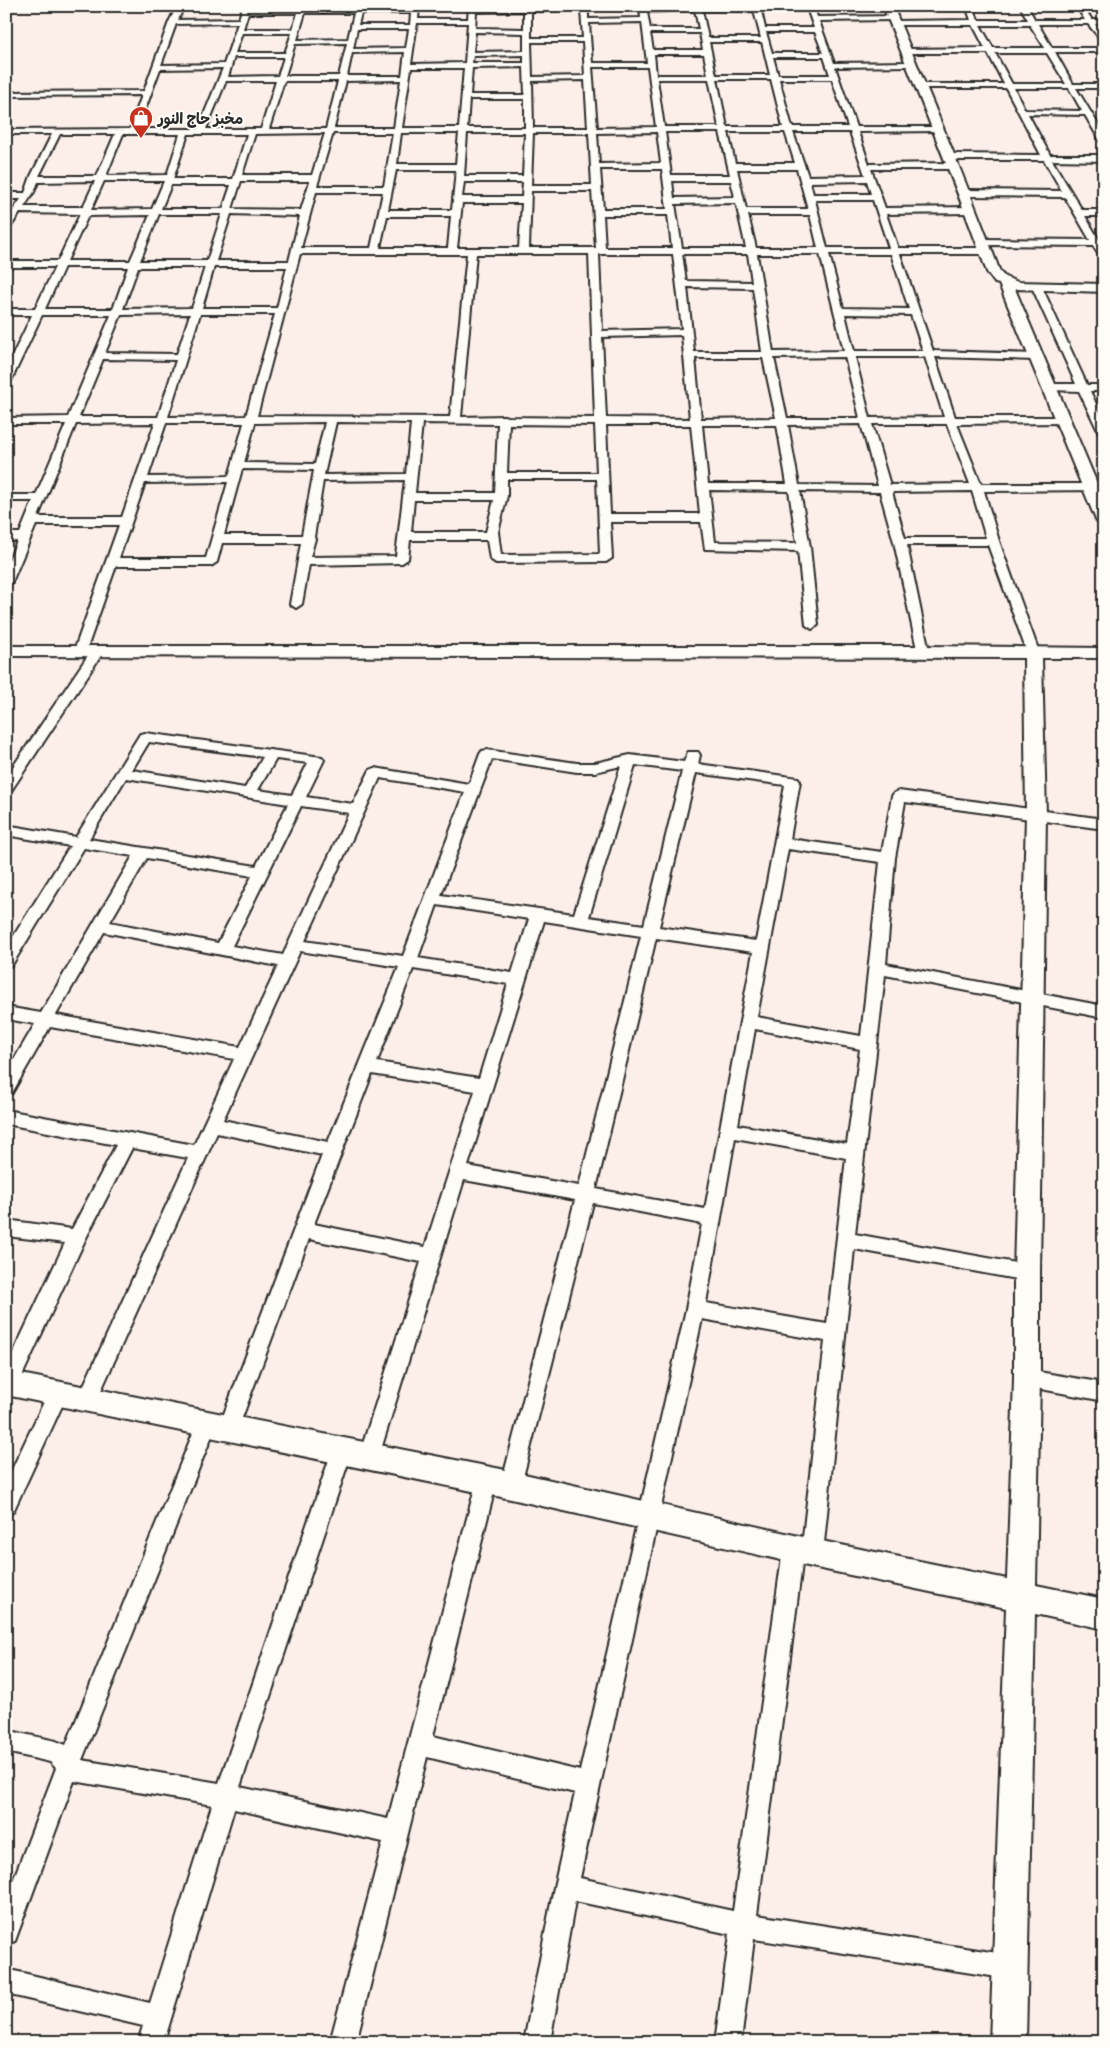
<svg xmlns="http://www.w3.org/2000/svg" width="1110" height="2048" viewBox="0 0 1110 2048" font-family="'Patrick Hand','Playpen Sans Arabic',sans-serif">
	<rect width="100%" height="100%" fill="#fcefe9"/>
	<filter id="ink" filterUnits="userSpaceOnUse"><feTurbulence type="fractalNoise" baseFrequency=".02" numOctaves="2"/><feDisplacementMap in="SourceGraphic" scale="10" xChannelSelector="R" yChannelSelector="G"/><feConvolveMatrix kernelMatrix="1 2 1 2 8 2 1 2 1" color-interpolation-filters="sRGB"/></filter>
	<g filter="url(#ink)">
		<g fill="none" stroke-linecap="round" stroke-linejoin="round">
			<g stroke="#2b2b2b" stroke-width="4">
				<g id="street">
					<path d="M 177,6 L 184,6 L 178,20 L 239,19 L 243,6 L 250,6 L 250,9 L 300,9 L 300,6 L 307,6 L 307,9 L 355,9 L 355,6 L 362,6 L 362,9 L 412,9 L 412,6 L 419,6 L 418,19 L 468,19 L 469,6 L 477,6 L 476,8 L 588,6 L 588,19 L 641,18 L 640,6 L 647,8 L 814,6 L 817,17 L 897,16 L 897,20 L 894,20 L 819,21 L 834,63 L 911,62 L 915,64 L 911,66 L 835,67 L 856,127 L 937,127 L 941,129 L 937,131 L 858,132 L 869,164 L 954,163 L 958,166 L 954,169 L 871,169 L 885,208 L 972,207 L 976,210 L 972,213 L 886,214 L 898,248 L 986,248 L 991,251 L 986,254 L 900,254 L 933,351 L 1037,354 L 1042,357 L 1037,360 L 935,357 L 955,417 L 1062,417 L 1067,420 L 1062,423 L 957,424 L 981,484 L 1104,484 L 1104,490 L 984,491 L 999,541 L 1039,652 L 1038,655 L 1028,655 L 1027,652 L 988,545 L 907,545 L 929,651 L 928,654 L 918,654 L 894,542 L 880,492 L 800,491 L 810,547 L 818,625 L 812,629 L 806,625 L 798,551 L 705,549 L 701,522 L 610,522 L 612,558 L 606,562 L 496,563 L 490,559 L 487,540 L 410,540 L 408,559 L 402,563 L 309,565 L 302,604 L 296,608 L 290,604 L 301,543 L 222,543 L 217,562 L 211,566 L 116,566 L 86,651 L 85,654 L 75,654 L 74,651 L 119,525 L 36,525 L 12,582 L 6,586 L 6,567 L 17,541 L 6,541 L 6,533 L 20,533 L 33,501 L 6,501 L 6,495 L 36,495 L 66,424 L 6,424 L 6,418 L 68,417 L 111,315 L 42,315 L 11,381 L 6,384 L 6,369 L 32,315 L 6,315 L 6,309 L 35,309 L 55,267 L 6,267 L 6,261 L 58,261 L 80,214 L 20,213 L 9,229 L 6,230 L 6,220 L 21,199 L 6,199 L 6,193 L 25,193 L 31,176 L 52,134 L 6,134 L 6,130 L 130,129 L 142,95 L 6,96 L 6,92 L 144,91 L 169,22 ZM 581,10 L 583,38 L 531,38 L 531,11 ZM 695,10 L 699,29 L 650,29 L 647,12 ZM 702,10 L 754,11 L 761,38 L 708,38 ZM 524,11 L 524,29 L 475,28 L 476,12 ZM 761,11 L 808,11 L 814,28 L 765,28 ZM 248,13 L 298,13 L 293,29 L 243,29 ZM 305,13 L 354,13 L 348,39 L 297,40 ZM 361,13 L 411,13 L 410,25 L 358,25 ZM 642,22 L 647,63 L 592,63 L 589,23 ZM 238,23 L 224,64 L 161,65 L 176,24 ZM 417,23 L 468,23 L 465,63 L 411,64 ZM 357,29 L 409,29 L 406,48 L 353,49 ZM 475,32 L 524,33 L 524,51 L 473,52 ZM 766,32 L 815,32 L 823,53 L 772,53 ZM 242,33 L 292,33 L 285,53 L 235,53 ZM 650,33 L 700,33 L 703,50 L 653,50 ZM 531,42 L 583,42 L 585,76 L 532,77 ZM 709,42 L 762,42 L 770,75 L 716,75 ZM 347,43 L 339,76 L 285,76 L 295,44 ZM 405,52 L 402,76 L 347,76 L 352,53 ZM 654,54 L 704,54 L 708,75 L 656,75 ZM 524,55 L 524,63 L 472,63 L 473,56 ZM 234,57 L 284,57 L 278,76 L 228,77 ZM 773,57 L 824,57 L 830,75 L 778,75 ZM 524,67 L 525,95 L 470,95 L 472,68 ZM 592,67 L 648,67 L 656,127 L 597,128 ZM 223,68 L 198,129 L 138,129 L 160,69 ZM 411,68 L 464,68 L 459,128 L 402,128 ZM 657,79 L 709,79 L 719,127 L 664,127 ZM 717,79 L 771,79 L 783,127 L 727,127 ZM 779,79 L 832,79 L 848,127 L 792,127 ZM 401,80 L 394,128 L 334,128 L 346,81 ZM 585,80 L 588,128 L 533,128 L 532,81 ZM 226,81 L 276,81 L 261,129 L 206,129 ZM 284,81 L 338,81 L 326,129 L 269,129 ZM 469,99 L 525,99 L 525,128 L 467,128 ZM 657,132 L 661,163 L 599,164 L 597,133 ZM 665,132 L 720,132 L 730,175 L 671,175 ZM 728,132 L 785,132 L 795,163 L 735,163 ZM 793,132 L 850,132 L 865,175 L 808,176 ZM 325,133 L 312,175 L 242,175 L 255,134 ZM 333,133 L 393,133 L 384,186 L 317,186 ZM 401,133 L 459,133 L 456,164 L 397,164 ZM 467,133 L 525,133 L 523,176 L 464,176 ZM 533,133 L 589,133 L 592,185 L 531,185 ZM 60,134 L 115,134 L 97,176 L 39,176 ZM 123,134 L 180,134 L 167,175 L 106,176 ZM 188,134 L 247,134 L 233,179 L 173,179 ZM 600,169 L 662,169 L 667,209 L 603,209 ZM 737,169 L 797,169 L 808,209 L 746,209 ZM 396,170 L 456,170 L 452,210 L 388,210 ZM 95,181 L 83,207 L 24,207 L 34,192 L 38,182 ZM 104,181 L 164,181 L 152,209 L 91,210 ZM 241,181 L 310,181 L 301,210 L 232,209 ZM 672,181 L 731,181 L 735,197 L 674,198 ZM 867,181 L 871,194 L 813,194 L 810,182 ZM 464,182 L 523,182 L 522,197 L 462,197 ZM 171,185 L 231,185 L 223,209 L 161,209 ZM 531,191 L 592,191 L 596,248 L 529,248 ZM 316,192 L 383,192 L 371,248 L 301,248 ZM 815,200 L 873,200 L 889,248 L 827,248 ZM 462,203 L 522,203 L 519,248 L 457,248 ZM 736,203 L 746,248 L 682,248 L 675,204 ZM 159,214 L 222,214 L 207,261 L 140,261 ZM 231,214 L 300,216 L 289,261 L 216,261 ZM 150,215 L 130,261 L 67,261 L 88,216 ZM 603,215 L 668,215 L 672,248 L 605,248 ZM 748,215 L 810,215 L 818,248 L 756,248 ZM 387,216 L 451,216 L 448,248 L 380,248 ZM 300,254 L 467,254 L 450,417 L 257,416 ZM 476,254 L 589,254 L 595,418 L 508,417 L 504,416 L 461,417 ZM 599,254 L 673,254 L 682,329 L 602,331 ZM 682,254 L 748,254 L 752,282 L 686,281 ZM 757,254 L 820,254 L 844,351 L 773,352 ZM 829,254 L 891,254 L 909,309 L 843,308 ZM 64,267 L 128,267 L 113,309 L 45,309 ZM 138,267 L 205,267 L 192,308 L 123,309 ZM 214,267 L 287,267 L 277,308 L 202,308 ZM 687,287 L 753,288 L 762,352 L 694,352 ZM 190,314 L 177,354 L 105,353 L 121,315 ZM 200,314 L 275,314 L 246,416 L 168,417 ZM 845,314 L 911,315 L 923,351 L 854,351 ZM 682,335 L 690,419 L 606,418 L 602,337 ZM 845,357 L 860,418 L 787,418 L 774,358 ZM 855,357 L 925,357 L 944,417 L 870,418 ZM 695,358 L 763,358 L 776,418 L 701,419 ZM 103,359 L 176,360 L 158,417 L 79,417 ZM 325,422 L 315,464 L 244,463 L 255,423 ZM 336,422 L 411,423 L 406,474 L 324,475 ZM 155,423 L 122,517 L 38,517 L 76,424 ZM 166,423 L 244,423 L 229,476 L 148,477 ZM 422,423 L 498,424 L 495,493 L 415,493 ZM 509,424 L 595,425 L 597,473 L 507,473 ZM 861,424 L 878,486 L 799,485 L 788,425 ZM 872,424 L 947,424 L 970,484 L 890,485 ZM 606,425 L 691,425 L 700,514 L 610,514 ZM 702,425 L 777,425 L 787,484 L 708,484 ZM 242,469 L 314,470 L 302,535 L 224,535 ZM 507,479 L 597,479 L 600,554 L 501,555 L 498,532 L 507,496 ZM 405,480 L 396,556 L 310,557 L 315,539 L 314,537 L 323,481 ZM 228,482 L 206,558 L 119,558 L 145,483 ZM 709,490 L 789,491 L 797,543 L 715,542 ZM 972,491 L 986,538 L 905,538 L 892,492 ZM 414,500 L 494,500 L 486,532 L 411,532 Z"/>
					<path d="M 966,6 L 973,6 L 978,20 L 1028,20 L 1020,6 L 1027,6 L 1035,20 L 1085,20 L 1076,6 L 1083,6 L 1092,20 L 1104,20 L 1104,24 L 1095,24 L 1104,36 L 1104,44 L 1088,24 L 1038,24 L 1052,48 L 1104,48 L 1104,52 L 1055,52 L 1073,84 L 1104,84 L 1104,88 L 1076,88 L 1104,134 L 1104,143 L 1100,141 L 1085,115 L 1028,114 L 1050,155 L 1104,155 L 1104,161 L 1052,160 L 1082,210 L 1104,210 L 1104,216 L 1085,216 L 1104,248 L 1104,259 L 1101,258 L 1093,246 L 983,245 L 978,242 L 983,239 L 1090,240 L 1065,197 L 965,196 L 961,193 L 965,190 L 1062,191 L 1044,160 L 950,160 L 946,157 L 950,154 L 1041,155 L 1006,88 L 921,88 L 917,86 L 921,84 L 1004,84 L 988,53 L 906,53 L 902,51 L 906,49 L 985,48 L 973,25 L 896,25 L 892,23 L 896,21 L 971,20 ZM 980,25 L 1030,25 L 1045,48 L 993,48 ZM 995,53 L 1047,53 L 1066,84 L 1012,84 ZM 1014,88 L 1069,88 L 1082,111 L 1025,110 Z"/>
					<path d="M 1037,284 L 1042,287 L 1087,385 L 1104,385 L 1104,391 L 1090,391 L 1104,421 L 1104,436 L 1099,433 L 1079,391 L 1049,390 L 1044,387 L 1049,384 L 1076,384 L 1032,287 Z"/>
					<path d="M 98,647 L 104,651 L 11,791 L 6,793 L 6,777 L 93,648 Z"/>
					<path d="M 145,733 L 322,757 L 324,760 L 306,797 L 353,804 L 370,770 L 375,768 L 469,784 L 480,754 L 482,751 L 487,750 L 577,763 L 595,763 L 630,755 L 684,762 L 688,752 L 698,752 L 700,755 L 698,764 L 798,778 L 800,781 L 790,839 L 882,852 L 892,796 L 894,793 L 899,791 L 1104,819 L 1104,829 L 905,802 L 895,858 L 886,964 L 1104,1006 L 1104,1018 L 885,975 L 855,1234 L 1027,1265 L 1034,1267 L 1036,1273 L 1034,1279 L 1027,1281 L 854,1249 L 823,1553 L 819,1560 L 812,1563 L 805,1560 L 803,1556 L 757,1915 L 1010,1955 L 1019,1958 L 1022,1967 L 1019,1976 L 1010,1979 L 754,1939 L 741,2042 L 715,2042 L 730,1934 L 575,1901 L 550,2042 L 524,2042 L 554,1887 L 575,1793 L 427,1757 L 356,2042 L 330,2042 L 383,1842 L 234,1809 L 164,2042 L 138,2042 L 143,2026 L 6,1994 L 6,1969 L 150,2003 L 212,1805 L 74,1781 L 15,1941 L 6,1944 L 6,1899 L 56,1768 L 50,1762 L 6,1752 L 6,1730 L 56,1741 L 66,1745 L 197,1423 L 200,1416 L 207,1414 L 214,1416 L 217,1423 L 82,1760 L 219,1783 L 332,1451 L 335,1444 L 342,1441 L 349,1444 L 352,1451 L 240,1787 L 388,1819 L 477,1480 L 480,1473 L 487,1470 L 494,1473 L 497,1480 L 433,1736 L 580,1771 L 686,1309 L 702,1224 L 593,1203 L 521,1485 L 518,1492 L 511,1495 L 504,1492 L 501,1485 L 575,1200 L 464,1180 L 379,1456 L 376,1463 L 369,1466 L 362,1463 L 359,1456 L 421,1262 L 309,1239 L 236,1434 L 229,1436 L 222,1434 L 219,1427 L 322,1155 L 217,1133 L 95,1404 L 88,1407 L 81,1404 L 78,1398 L 188,1158 L 132,1148 L 85,1240 L 16,1389 L 6,1391 L 6,1368 L 65,1243 L 6,1236 L 6,1220 L 72,1229 L 116,1145 L 6,1124 L 6,1110 L 194,1145 L 234,1059 L 50,1027 L 12,1093 L 6,1095 L 6,1073 L 35,1024 L 6,1019 L 6,1007 L 41,1013 L 133,856 L 84,848 L 12,965 L 6,967 L 6,948 L 70,846 L 6,835 L 6,825 L 76,837 L 140,734 ZM 149,742 L 263,757 L 245,788 L 132,770 ZM 276,759 L 308,763 L 292,795 L 258,790 ZM 492,759 L 577,772 L 595,772 L 621,766 L 574,914 L 441,895 ZM 635,765 L 682,771 L 644,925 L 589,917 ZM 696,773 L 785,785 L 756,941 L 659,927 ZM 126,778 L 288,804 L 256,866 L 89,839 ZM 380,778 L 465,792 L 403,956 L 305,941 ZM 301,806 L 349,813 L 283,955 L 232,946 ZM 788,849 L 880,862 L 861,1036 L 757,1017 ZM 147,858 L 252,876 L 218,943 L 110,922 ZM 437,905 L 529,919 L 512,973 L 418,958 ZM 544,921 L 641,936 L 579,1186 L 468,1166 ZM 104,932 L 278,966 L 240,1047 L 56,1015 ZM 656,938 L 753,952 L 705,1209 L 596,1189 ZM 300,951 L 399,967 L 328,1142 L 223,1120 ZM 413,969 L 508,984 L 479,1078 L 377,1062 ZM 755,1029 L 860,1049 L 847,1144 L 738,1125 ZM 372,1074 L 475,1091 L 425,1247 L 314,1224 ZM 735,1138 L 846,1158 L 827,1324 L 706,1303 ZM 702,1319 L 825,1341 L 802,1546 L 800,1542 L 793,1539 L 786,1542 L 783,1549 L 733,1911 L 580,1878 Z"/>
					<path d="M 1027,1370 L 1104,1383 L 1104,1401 L 1020,1385 L 1017,1379 L 1020,1373 Z"/>
					<path d="M 58,1384 L 65,1387 L 68,1393 L 13,1512 L 6,1515 L 6,1482 L 51,1387 Z"/>
				</g>
			</g>
			<g stroke="#2b2b2b" stroke-width="4">
				<g id="secondary">
					<path d="M 883,6 L 893,6 C 929,95 967,182 1000,272 L 1005,277 L 1018,282 L 1104,284 L 1104,292 L 1015,289 L 1104,500 L 1104,525 L 1098,523 L 1096,520 L 999,284 L 995,283 L 987,272 C 955,182 918,95 883,6 Z"/>
					<path d="M 6,646 L 923,646 L 1104,648 L 1104,658 L 1042,658 L 1046,815 L 1040,1273 L 1040,1379 L 1036,1585 L 1104,1599 L 1104,1629 L 1035,1614 L 1026,2042 L 990,2042 L 1006,1608 L 812,1567 L 511,1499 L 6,1395 L 6,1371 L 511,1471 L 812,1539 L 1007,1579 L 1014,1379 L 1014,1273 L 1026,815 L 1024,658 L 6,656 Z"/>
				</g>
			</g>
			<use href="#street" fill="#fdfcf7" fill-rule="evenodd"/>
			<use href="#secondary" fill="#fdfcf7" fill-rule="evenodd"/>
		</g>
	</g>
	<defs>
		<g id="shop-pin" transform="scale(1.25)"><path d="M0 17L-7.5 6A9.5 9.5 0 1 1 7.5 6Z" fill="#c8321e" stroke="#fdfcf7"/><path d="M-5-2.5h2.3a2.7 3.5 0 0 1 5.4 0H5L5.5 6h-11ZM-1.5-2.5h3a1.5 2.3 0 0 0-3 0Z" fill="#fff"/></g>
	</defs>
	<g fill-rule="evenodd">
		<use href="#shop-pin" x="141" y="118"/>
	</g>
	<g text-anchor="middle" dominant-baseline="central" stroke-width="4" stroke-linejoin="round" paint-order="stroke">
		<g font-size="15" font-weight="bold" fill="#2b2b2b" stroke="#fdfcf7" text-anchor="start">
			<text x="158" y="118">مخبز حاج النور</text>
		</g>
	</g>
	<rect width="1110" height="2048" fill="none" stroke="#fdfcf7" stroke-width="25"/>
	<rect x="12" y="12" width="1085" height="2023" fill="none" stroke="#2b2b2b" stroke-width="2" filter="url(#ink)"/>
</svg>
